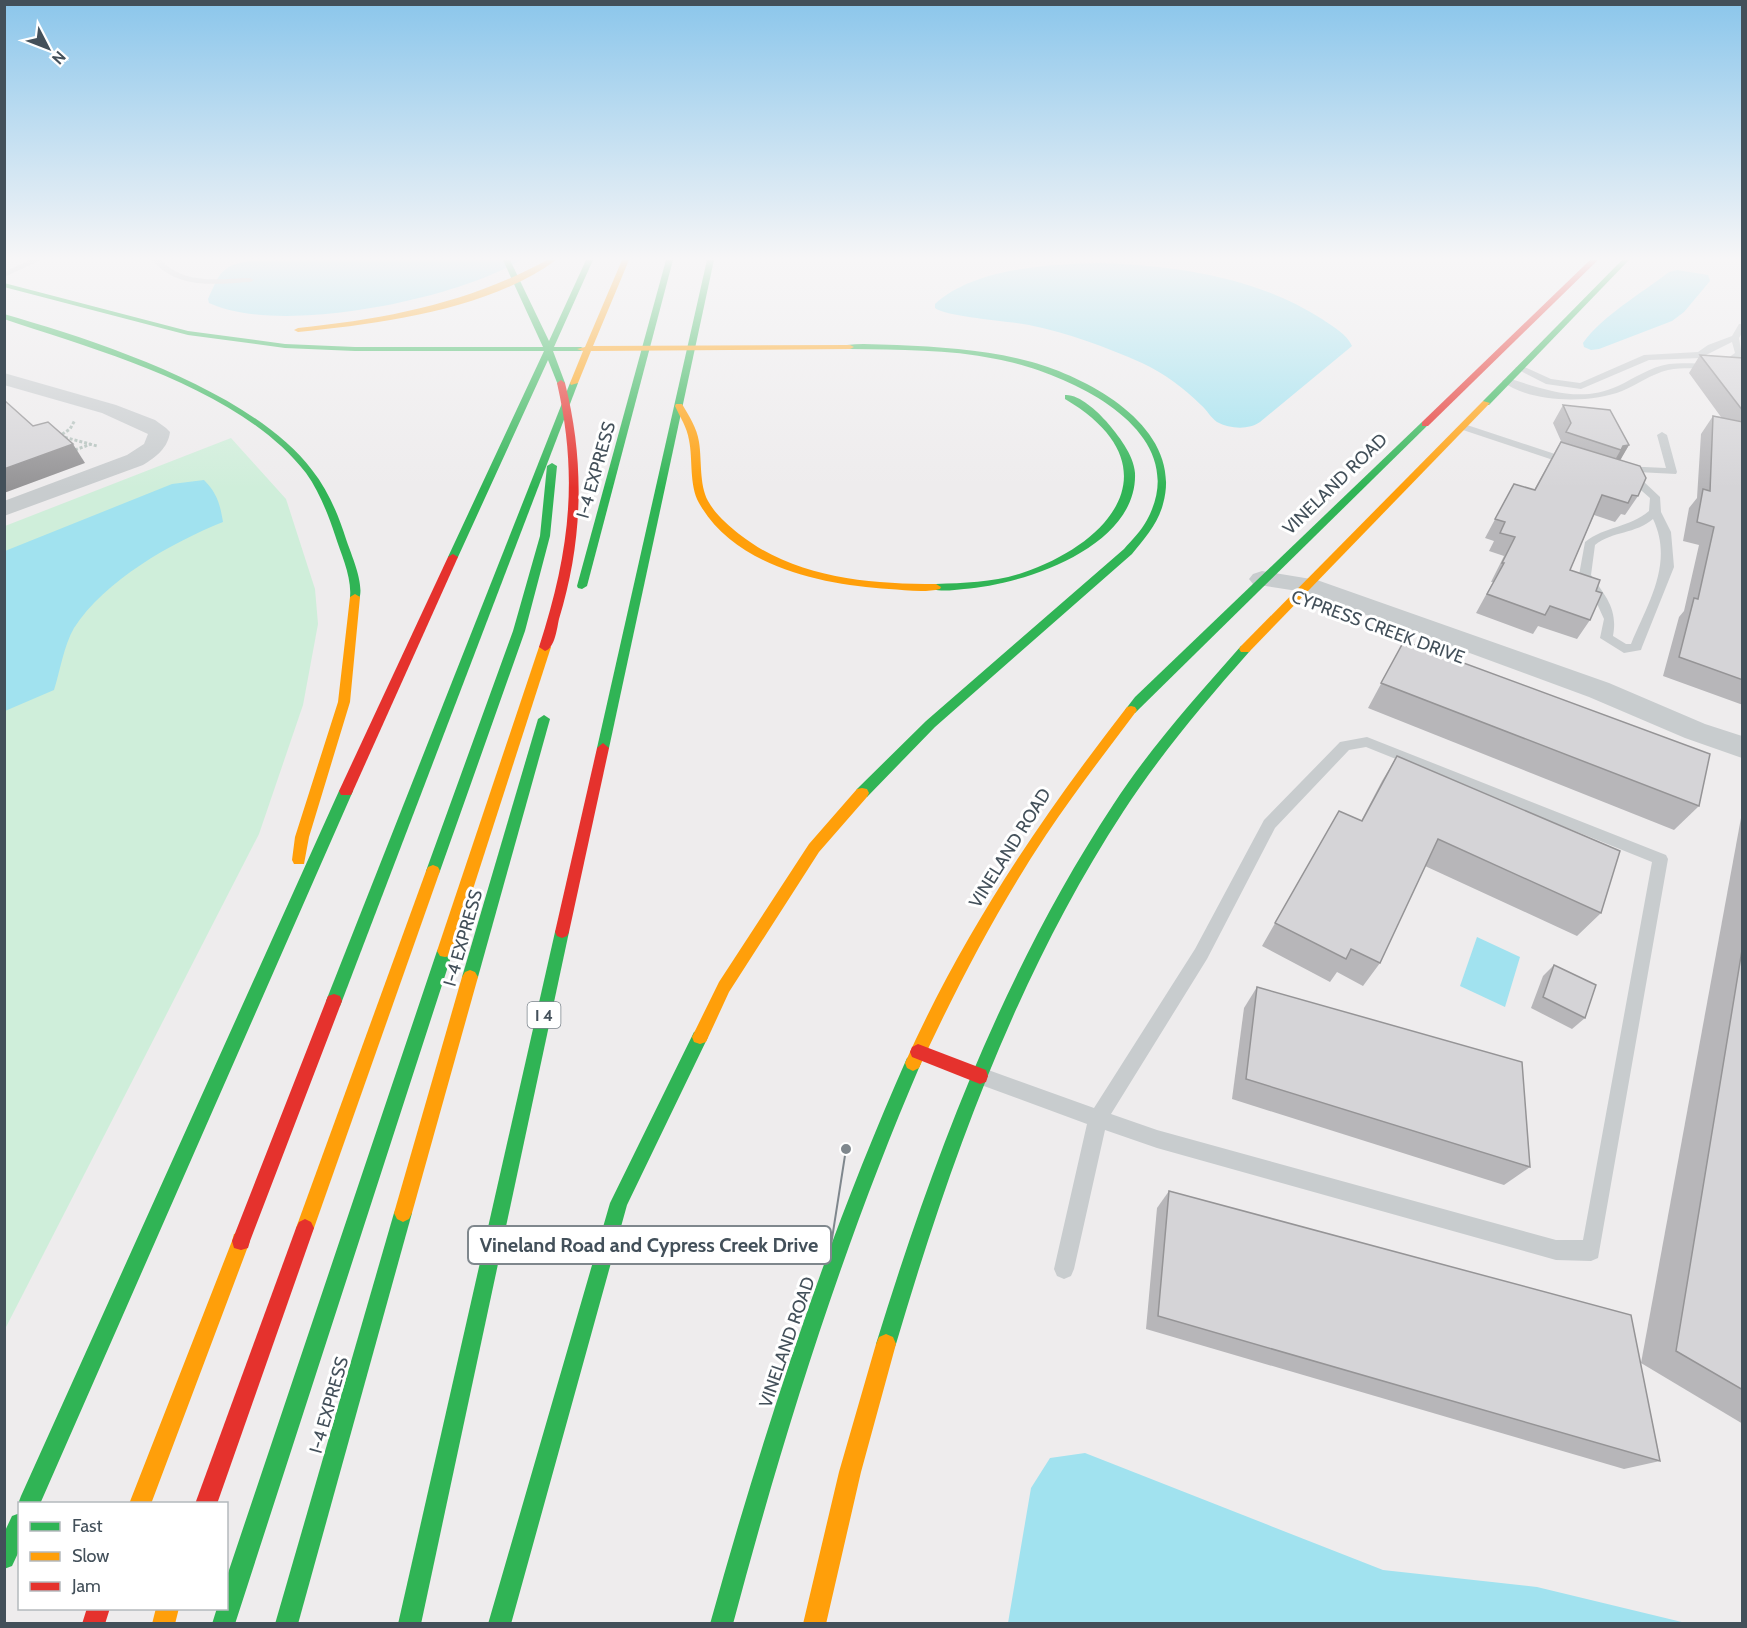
<svg xmlns="http://www.w3.org/2000/svg" width="1747" height="1628" viewBox="0 0 1747 1628" font-family="Cabin,sans-serif">
	<rect width="100%" height="100%" fill="#eeeced"/>
	<path fill="#cfeeda" d="M 231,438 L 286,499 L 315,589 L 318,624 L 303,705 L 259,834 L 5,1329 L 5,526 Z"/>
	<g fill="#a1e2ef">
		<path d="M 521,260 C 455,300 280,336 209,303 L 208,299 C 220,273 221,265 251,261 Z"/>
		<path d="M 1101,263 C 1178,266 1256,277 1322,319 C 1332,326 1347,334 1352,346 L 1260,422 C 1249,430 1230,429 1217,422 C 1211,418 1207,410 1201,405 C 1184,388 1164,373 1142,363 C 1106,347 1068,333 1029,325 C 1009,321 947,317 935,308 L 935,304 C 974,268 1050,264 1101,263 Z"/>
		<path d="M 1677,270 L 1708,275 L 1710,281 L 1684,312 L 1672,321 L 1599,349 L 1591,350 L 1584,347 L 1583,343 C 1602,316 1642,293 1669,272 Z"/>
		<path d="M 204,480 C 217,493 220,504 223,522 C 171,543 105,580 74,628 C 64,645 60,671 54,690 L 5,711 L 5,551 L 172,484 Z"/>
		<path d="M 1477,937 L 1520,957 L 1505,1007 L 1460,986 Z"/>
		<path d="M 1085,1453 L 1383,1570 L 1537,1587 L 1686,1623 L 1008,1623 L 1031,1488 L 1050,1458 Z"/>
	</g>
	<g fill="none" stroke-linecap="round" stroke-linejoin="round">
		<g stroke="#b5c3be" stroke-width="3" stroke-dasharray="3 2" stroke-linecap="butt">
			<path d="M 60,436 L 97,446"/>
			<path d="M 58,437 L 70,429 L 75,420"/>
			<path d="M 75,450 L 91,444"/>
		</g>
		<g fill="#c8ccce" fill-rule="evenodd">
			<path d="M 30,260 L 41,260 L 4,277 L 4,272 Z"/>
			<path d="M 152,260 L 161,260 C 184,285 219,279 250,278 L 254,280 L 250,282 C 215,284 178,290 152,260 Z"/>
			<path d="M 1739,324 L 1742,324 L 1742,333 L 1739,338 L 1742,356 C 1720,375 1694,365 1668,370 C 1651,374 1637,385 1622,391 C 1590,404 1529,403 1502,381 L 1507,378 C 1545,389 1579,404 1618,386 C 1635,378 1650,367 1669,364 C 1692,361 1716,369 1735,353 L 1732,342 L 1700,358 L 1649,360 L 1581,389 L 1546,384 L 1515,368 L 1520,365 L 1551,379 L 1580,383 L 1644,355 L 1698,352 L 1708,345 L 1732,336 Z"/>
			<path d="M 1464,424 L 1576,461 L 1577,463 L 1568,465 L 1460,429 L 1459,427 Z"/>
			<path d="M 1662,432 L 1667,435 L 1677,472 L 1676,474 L 1618,471 L 1618,467 L 1622,466 L 1666,468 L 1657,435 Z"/>
			<path d="M 1624,475 L 1643,481 L 1660,497 L 1661,512 L 1671,532 L 1674,567 L 1642,647 L 1641,650 L 1624,653 L 1600,638 L 1604,619 L 1593,595 L 1579,575 L 1585,542 C 1605,526 1629,528 1649,511 L 1650,498 L 1635,485 L 1620,480 L 1620,476 ZM 1653,519 C 1674,563 1648,603 1631,644 L 1626,644 L 1613,636 C 1618,609 1606,597 1591,575 L 1595,545 C 1612,531 1636,534 1653,519 Z"/>
			<path d="M 1367,737 L 1666,855 L 1668,859 L 1598,1258 L 1591,1261 L 1556,1260 L 1157,1148 L 1105,1130 L 1074,1269 L 1071,1276 L 1064,1279 L 1057,1276 L 1054,1269 L 1087,1124 L 973,1082 L 971,1076 L 973,1070 L 980,1067 L 1094,1108 L 1195,949 L 1264,820 L 1340,742 ZM 1366,747 L 1652,862 L 1583,1240 L 1556,1240 L 1157,1130 L 1111,1114 L 1207,959 L 1275,828 L 1349,750 Z"/>
		</g>
		<g fill="#c8ccce" fill-rule="evenodd">
			<path d="M 4,373 L 116,405 L 155,420 L 166,428 L 170,432 C 168,448 156,457 143,465 L 4,516 L 4,501 L 127,455 L 144,444 L 148,434 L 102,413 L 4,385 Z"/>
			<path d="M 1262,571 L 1317,580 L 1609,683 L 1705,724 L 1742,736 L 1742,758 L 1685,738 L 1589,697 L 1304,592 L 1253,584 L 1249,579 L 1253,574 Z"/>
		</g>
		<g fill="#30b455" fill-rule="evenodd">
			<path d="M 503,260 L 510,260 L 549,341 L 586,260 L 593,260 L 554,347 L 581,347 L 585,349 L 581,351 L 553,351 L 565,383 L 558,385 L 548,360 L 458,557 L 453,560 L 448,557 L 544,351 L 355,351 L 285,348 L 188,335 L 4,287 L 4,283 L 188,331 L 285,344 L 355,347 L 543,347 Z"/>
			<path d="M 666,260 L 673,260 L 587,586 L 582,589 L 578,588 L 577,586 Z"/>
			<path d="M 707,260 L 714,260 L 609,748 L 603,753 L 597,748 Z"/>
			<path d="M 1622,260 L 1629,260 L 1489,405 L 1483,405 L 1483,401 Z"/>
			<path d="M 4,314 C 98,341 252,391 312,470 C 328,490 338,514 346,539 C 351,554 365,585 359,599 L 355,600 L 350,597 C 352,577 341,554 335,535 C 328,514 319,491 306,473 C 241,389 102,352 4,319 Z"/>
			<path d="M 847,345 C 863,343 881,345 897,345 C 943,347 988,350 1032,362 C 1092,379 1184,429 1163,504 C 1158,524 1144,539 1132,554 L 935,727 L 867,797 L 857,797 L 855,793 L 857,789 L 926,721 L 1124,549 C 1132,540 1141,531 1147,520 C 1196,429 1065,372 996,359 C 948,349 899,350 850,349 L 846,347 Z"/>
			<path d="M 574,380 L 578,383 L 342,1001 L 340,1006 L 334,1008 L 328,1006 L 326,1001 L 570,383 Z"/>
			<path d="M 1065,395 C 1079,394 1097,411 1106,421 C 1118,435 1134,455 1135,473 C 1138,547 1023,585 964,589 C 954,590 942,592 932,589 L 931,587 L 936,584 C 965,583 995,582 1022,573 C 1117,541 1173,463 1065,399 Z"/>
			<path d="M 1422,422 L 1429,424 L 1135,713 L 1127,713 L 1125,710 L 1135,697 Z"/>
			<path d="M 552,463 L 557,466 L 550,536 L 525,631 L 440,871 L 438,875 L 428,875 L 426,871 L 513,631 L 540,536 L 547,466 Z"/>
			<path d="M 1245,645 L 1249,646 L 1251,649 L 1249,652 C 1204,703 1160,755 1123,812 C 1017,975 951,1158 896,1344 L 893,1351 L 886,1354 L 879,1351 L 876,1344 C 934,1156 1004,971 1113,805 C 1150,748 1196,697 1241,646 Z"/>
			<path d="M 544,715 L 550,719 L 478,977 L 475,982 L 470,984 L 465,982 L 462,977 L 538,719 Z"/>
			<path d="M 346,786 L 353,791 L 40,1504 L 20,1504 L 20,1507 L 18,1504 L 21,1496 L 339,791 Z"/>
			<path d="M 562,926 L 567,928 L 569,932 L 421,1624 L 398,1624 L 555,932 L 557,928 Z"/>
			<path d="M 445,945 L 450,946 L 453,951 L 235,1624 L 212,1624 L 217,1608 L 226,1608 L 226,1579 L 437,951 L 440,946 Z"/>
			<path d="M 700,1030 L 706,1032 L 708,1037 L 627,1205 L 511,1624 L 488,1624 L 610,1203 L 694,1032 Z"/>
			<path d="M 913,1055 L 919,1058 L 921,1063 C 843,1245 784,1432 733,1624 L 710,1624 C 764,1430 826,1241 907,1058 Z"/>
			<path d="M 403,1204 L 409,1207 L 412,1213 L 298,1624 L 275,1624 L 394,1213 L 397,1207 Z"/>
			<path d="M 20,1513 L 20,1549 L 12,1566 L 4,1569 L 4,1533 L 12,1516 Z"/>
		</g>
		<g fill="#ff9f0a" fill-rule="evenodd">
			<path d="M 547,260 L 556,260 C 488,310 380,324 298,332 L 294,330 L 298,328 C 386,319 469,303 547,260 Z"/>
			<path d="M 622,260 L 629,260 L 593,346 L 850,345 L 854,347 L 850,349 L 591,351 L 578,383 L 571,385 L 570,383 L 583,351 L 577,349 L 585,347 Z"/>
			<path d="M 1483,401 L 1490,403 L 1249,652 L 1241,652 L 1239,649 L 1241,646 Z"/>
			<path d="M 676,404 L 682,404 C 689,416 697,428 699,442 C 702,460 699,484 708,501 C 715,514 728,525 739,534 C 795,578 868,584 936,584 L 941,587 L 940,589 C 924,593 905,590 889,589 C 823,585 735,567 699,503 C 689,485 693,459 689,440 C 687,427 680,417 675,406 Z"/>
			<path d="M 355,594 L 360,597 L 350,702 L 309,837 L 304,864 L 294,864 L 292,860 L 295,837 L 338,702 L 350,597 Z"/>
			<path d="M 545,643 L 551,647 L 453,951 L 450,956 L 445,957 L 440,956 L 437,951 L 539,647 Z"/>
			<path d="M 1131,706 L 1135,707 L 1137,710 L 1135,713 C 1105,753 1074,793 1046,835 C 997,909 956,988 919,1068 L 913,1071 L 907,1068 L 905,1063 C 963,933 1040,819 1127,707 Z"/>
			<path d="M 862,788 L 867,789 L 869,793 L 867,797 L 819,852 L 729,992 L 706,1042 L 700,1044 L 694,1042 L 692,1037 L 719,982 L 809,844 L 857,789 Z"/>
			<path d="M 433,865 L 438,867 L 440,871 L 314,1228 L 311,1234 L 305,1237 L 299,1234 L 296,1228 L 426,871 L 428,867 Z"/>
			<path d="M 470,970 L 475,972 L 478,977 L 412,1213 L 409,1219 L 403,1222 L 397,1219 L 394,1213 L 462,977 L 465,972 Z"/>
			<path d="M 241,1232 L 248,1234 L 250,1241 L 151,1504 L 129,1504 L 232,1241 L 234,1234 Z"/>
			<path d="M 886,1334 L 893,1337 L 896,1344 L 861,1472 L 826,1624 L 803,1624 L 839,1472 L 876,1344 L 879,1337 Z"/>
			<path d="M 156,1608 L 179,1608 L 175,1624 L 152,1624 Z"/>
		</g>
		<g fill="#e5322d" fill-rule="evenodd">
			<path d="M 1590,260 L 1598,260 L 1428,426 L 1422,426 L 1422,422 Z"/>
			<path d="M 561,380 L 565,383 C 585,462 583,541 559,619 C 557,628 555,648 545,651 L 539,647 C 569,554 579,479 557,383 Z"/>
			<path d="M 453,554 L 458,557 L 353,791 L 351,795 L 341,795 L 339,791 L 448,557 Z"/>
			<path d="M 603,743 L 609,748 L 569,932 L 567,936 L 562,938 L 557,936 L 555,932 L 597,748 Z"/>
			<path d="M 334,994 L 340,996 L 342,1001 L 250,1241 L 248,1248 L 241,1250 L 234,1248 L 232,1241 L 326,1001 L 328,996 Z"/>
			<path d="M 918,1044 L 986,1070 L 988,1076 L 986,1082 L 980,1084 L 912,1057 L 910,1052 L 912,1047 Z"/>
			<path d="M 305,1219 L 311,1222 L 314,1228 L 217,1504 L 195,1504 L 296,1228 L 299,1222 Z"/>
			<path d="M 87,1608 L 110,1608 L 105,1624 L 82,1624 Z"/>
		</g>
	</g>
	<g fill="#b7b6b9">
		<path d="M 1700,355 L 1743,358 L 1743,705 L 1663,676 L 1679,617 L 1684,611 L 1699,545 L 1683,541 L 1689,508 L 1697,498 L 1701,434 L 1713,416 L 1721,417 L 1689,373 Z"/>
		<path d="M 1563,405 L 1629,445 L 1620,460 L 1638,496 L 1625,515 L 1621,514 L 1615,522 L 1594,515 L 1570,570 L 1596,591 L 1590,620 L 1577,639 L 1538,626 L 1533,634 L 1476,613 L 1493,582 L 1491,582 L 1504,556 L 1489,551 L 1494,541 L 1485,538 L 1514,484 L 1534,490 L 1561,441 L 1553,423 Z"/>
		<path d="M 1404,641 L 1699,806 L 1674,830 L 1368,708 Z"/>
		<path d="M 1397,756 L 1601,913 L 1577,936 L 1425,866 L 1380,963 L 1363,986 L 1337,972 L 1330,982 L 1262,946 L 1339,811 L 1361,821 L 1382,781 Z"/>
		<path d="M 1743,807 L 1743,1424 L 1641,1363 Z"/>
		<path d="M 1554,965 L 1585,1018 L 1572,1029 L 1531,1008 L 1543,976 Z"/>
		<path d="M 1257,987 L 1530,1167 L 1504,1185 L 1232,1099 L 1244,1008 Z"/>
		<path d="M 1169,1191 L 1660,1461 L 1624,1469 L 1146,1329 L 1157,1208 Z"/>
	</g>
	<g fill="#959496">
		<path d="M 73,444 L 85,463 L 4,493 L 4,469 Z"/>
		<path d="M 1629,445 L 1618,464 L 1612,465 L 1623,446 Z"/>
	</g>
	<g fill="#d5d4d7" stroke="#959496" stroke-width="1.5">
		<path d="M 1700,355 L 1743,358 L 1743,411 Z"/>
		<path d="M 4,400 L 33,426 L 48,422 L 73,444 L 4,469 Z"/>
		<path d="M 1563,405 L 1610,410 L 1629,445 L 1623,446 L 1621,450 L 1566,432 L 1571,423 Z"/>
		<path d="M 1713,416 L 1743,422 L 1743,680 L 1679,657 L 1694,598 L 1698,599 L 1714,527 L 1697,522 L 1703,489 L 1710,491 Z"/>
		<path d="M 1561,442 L 1640,466 L 1646,478 L 1638,496 L 1632,495 L 1628,503 L 1602,495 L 1570,570 L 1600,580 L 1596,591 L 1602,593 L 1590,620 L 1550,606 L 1545,615 L 1487,594 L 1504,563 L 1502,563 L 1515,537 L 1500,533 L 1505,522 L 1495,519 L 1514,484 L 1535,490 Z"/>
		<path d="M 1404,641 L 1710,754 L 1699,806 L 1381,683 Z"/>
		<path d="M 1397,756 L 1620,851 L 1601,913 L 1438,839 L 1380,963 L 1351,949 L 1346,959 L 1275,923 L 1339,811 L 1362,821 Z"/>
		<path d="M 1743,944 L 1743,1390 L 1676,1351 Z"/>
		<path d="M 1554,965 L 1596,985 L 1585,1018 L 1543,997 Z"/>
		<path d="M 1257,987 L 1522,1062 L 1530,1167 L 1246,1079 Z"/>
		<path d="M 1169,1191 L 1631,1315 L 1660,1461 L 1158,1316 Z"/>
	</g>
	<linearGradient id="sky" x2="0" y2="1"><stop stop-color="#8bc6eb"/><stop offset="0.53" stop-color="#f7f6f7"/><stop offset="1" stop-color="#f7f6f7" stop-opacity="0"/></linearGradient>
	<rect width="1747" height="488" fill="url(#sky)"/>
	<g text-anchor="middle" dominant-baseline="central" stroke-width="6" stroke-linejoin="round" paint-order="stroke">
		<rect fill="#fff" stroke="#7b848c" stroke-width="1.5" x="527.5" y="1002" width="33" height="26" rx="4.5"/>
		<g font-size="16" font-weight="bold" fill="#43505a">
			<text x="544" y="1015">I 4</text>
		</g>
		<g font-size="18" fill="#43505a" stroke="#fff">
			<text transform="translate(596 470) rotate(-74)">I-4 EXPRESS</text>
			<text transform="translate(1335 484) rotate(-44)">VINELAND ROAD</text>
			<text transform="translate(1378 627) rotate(20)">CYPRESS CREEK DRIVE</text>
			<text transform="translate(1010 848) rotate(-58)">VINELAND ROAD</text>
			<text transform="translate(463 938) rotate(-74)">I-4 EXPRESS</text>
			<text transform="translate(787 1342) rotate(-71)">VINELAND ROAD</text>
			<text transform="translate(329 1405) rotate(-74)">I-4 EXPRESS</text>
		</g>
	</g>
	<path fill="none" stroke="#7f878d" stroke-width="2" d="M846 1149L831 1245"/>
	<circle fill="#7f878d" stroke="#fff" stroke-width="2" cx="846" cy="1149" r="6"/>
	<rect fill="#fff" stroke="#7f878d" stroke-width="2" x="468" y="1226" width="363" height="38" rx="6"/>
	<g font-size="20" text-anchor="middle" font-weight="bold" fill="#43505a">
		<text x="649" y="1252">Vineland Road and Cypress Creek Drive</text>
	</g>
	<rect width="1747" height="1628" fill="none" stroke="#43505a" stroke-width="12"/>
	<rect x="18" y="1502" width="210" height="108" fill="#ffffff" stroke="#b4b9bd" stroke-width="1.5"/>
	<rect x="30" y="1522" width="30" height="9" fill="#30b455" stroke="#b4b9bd" stroke-width="1.5"/>
	<text x="72" y="1532" font-size="18" fill="#43505a">Fast</text>
	<rect x="30" y="1552" width="30" height="9" fill="#ff9f0a" stroke="#b4b9bd" stroke-width="1.5"/>
	<text x="72" y="1562" font-size="18" fill="#43505a">Slow</text>
	<rect x="30" y="1582" width="30" height="9" fill="#e5322d" stroke="#b4b9bd" stroke-width="1.5"/>
	<text x="72" y="1592" font-size="18" fill="#43505a">Jam</text>
	<g transform="translate(48 48) rotate(132)" stroke="#ffffff" stroke-width="4.5" paint-order="stroke">
	<path d="M0-4.5L10 22L0 15L-10 22Z" fill="#43505a"/>
	<text y="-9" font-size="16" font-weight="bold" text-anchor="middle" fill="#43505a">N</text>
	</g>
</svg>
